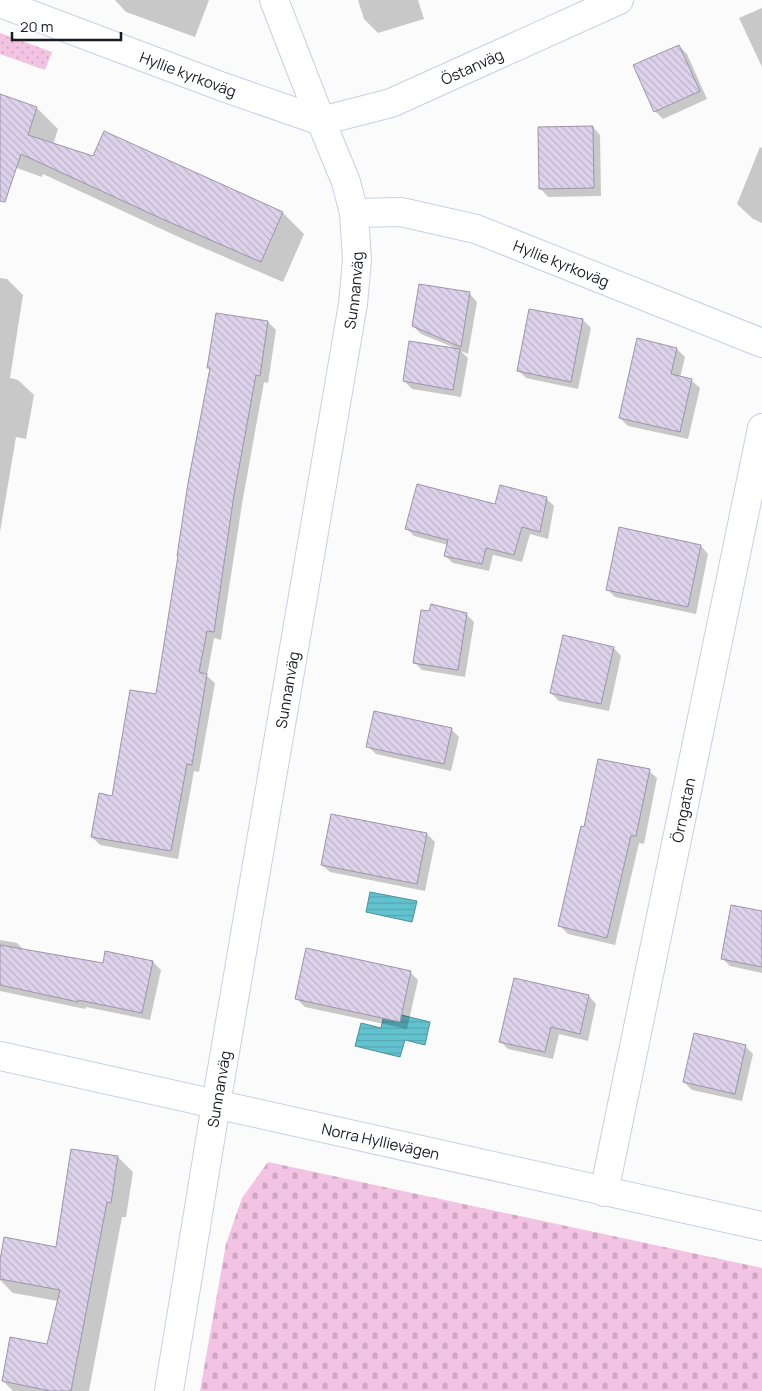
<svg xmlns="http://www.w3.org/2000/svg" width="762" height="1391" viewBox="0 0 762 1391" font-family="Manrope,sans-serif">
	<defs>
		<pattern id="grass-dots" width="8" height="8" patternUnits="userSpaceOnUse" patternTransform="scale(1.25)"><rect width="8" height="8" fill="#f2c3e2"/><path d="M2 2h.1M6 6h.1" fill="none" stroke="#cfa7c2" stroke-width="1.8" stroke-linecap="round"/></pattern>
		<pattern id="cemetery-stones" width="16" height="16" patternUnits="userSpaceOnUse" patternTransform="scale(1.25)"><rect width="16" height="16" fill="#f2c3e2"/><path d="M2 7V4a2 2 0 0 1 4 0v3zM10 15v-3a2 2 0 0 1 4 0v3z" fill="#cfa7c2"/></pattern>
		<pattern id="water-rules" width="6" height="5" patternUnits="userSpaceOnUse" patternTransform="scale(1.25)"><rect width="6" height="5" fill="#62c3cf"/><path d="M0 2.5h6" fill="none" stroke="#54a7b2"/></pattern>
		<pattern id="building-back-hatch" width="6" height="6" patternUnits="userSpaceOnUse" patternTransform="scale(1.25)"><rect width="6" height="6" fill="#dcd2ea"/><path d="M-1 5l2 2M0 0l6 6M5-1l2 2" fill="none" stroke="#bcb4c9"/></pattern>
	</defs>
	<rect width="100%" height="100%" fill="#fbfbfb"/>
	<path fill="url(#grass-dots)" d="M 0,33 L 52,52 L 45,70 L 0,54 Z"/>
	<path fill="url(#cemetery-stones)" d="M 268,1162 L 762,1268 L 762,1391 L 200,1391 L 226,1244 L 242,1198 Z"/>
	<g fill="url(#water-rules)" stroke="#4c919c">
		<path d="M 370,892 L 417,901 L 412,922 L 366,912 Z"/>
		<path d="M 385,1011 L 430,1022 L 425,1045 L 405,1040 L 400,1057 L 355,1046 L 361,1023 L 381,1028 Z"/>
	</g>
	<g fill="#0003">
		<path d="M 115,0 L 209,0 L 195,37 L 126,12 Z"/>
		<path d="M 358,0 L 418,0 L 424,19 L 378,33 L 364,19 Z"/>
		<path d="M 762,8 L 762,67 L 739,18 Z"/>
		<path d="M 679,46 L 687,54 L 707,99 L 663,119 L 655,111 Z"/>
		<path d="M 0,96 L 37,108 L 58,129 L 53,145 L 283,213 L 304,234 L 283,282 L 183,239 L 43,174 L 42,177 L 0,162 Z"/>
		<path d="M 593,127 L 600,135 L 601,196 L 548,197 L 541,189 Z"/>
		<path d="M 760,147 L 762,148 L 762,223 L 753,219 L 737,204 Z"/>
		<path d="M 0,278 L 7,279 L 23,295 L 10,378 L 18,380 L 34,395 L 26,439 L 16,437 L 0,532 Z"/>
		<path d="M 470,294 L 477,302 L 468,354 L 461,351 L 468,358 L 461,397 L 412,389 L 404,381 L 455,348 L 421,334 L 413,326 Z"/>
		<path d="M 530,310 L 583,320 L 591,328 L 578,389 L 526,378 L 518,370 Z"/>
		<path d="M 268,322 L 276,330 L 268,383 L 264,382 L 242,504 L 221,640 L 214,638 L 207,676 L 215,683 L 199,772 L 194,771 L 178,859 L 100,845 L 92,837 L 113,797 L 157,696 L 211,370 L 209,368 Z"/>
		<path d="M 638,340 L 677,349 L 685,357 L 680,378 L 692,381 L 700,388 L 688,439 L 628,426 L 620,418 Z"/>
		<path d="M 546,498 L 554,506 L 548,539 L 530,534 L 522,562 L 493,555 L 489,571 L 453,563 L 445,556 L 448,545 L 414,536 L 406,528 Z"/>
		<path d="M 701,546 L 708,554 L 696,614 L 615,597 L 607,589 Z"/>
		<path d="M 466,614 L 474,622 L 465,677 L 422,670 L 414,662 Z"/>
		<path d="M 614,648 L 621,656 L 609,711 L 559,701 L 551,693 Z"/>
		<path d="M 451,729 L 459,737 L 451,771 L 376,754 L 368,746 Z"/>
		<path d="M 649,771 L 657,778 L 644,844 L 639,843 L 615,945 L 568,934 L 560,926 L 585,829 Z"/>
		<path d="M 427,834 L 435,842 L 425,891 L 330,872 L 322,865 Z"/>
		<path d="M 762,913 L 762,973 L 730,966 L 722,958 Z"/>
		<path d="M 0,940 L 17,943 L 24,950 L 104,964 L 153,962 L 161,970 L 150,1020 L 86,1007 L 85,1009 L 0,991 Z"/>
		<path d="M 410,972 L 418,980 L 407,1029 L 305,1007 L 297,999 Z"/>
		<path d="M 589,996 L 596,1004 L 588,1041 L 559,1034 L 553,1059 L 508,1049 L 500,1041 Z"/>
		<path d="M 745,1046 L 753,1054 L 742,1101 L 692,1090 L 684,1082 Z"/>
		<path d="M 118,1157 L 133,1172 L 126,1217 L 122,1217 L 89,1391 L 13,1391 L 3,1381 L 48,1346 L 58,1301 L 13,1293 L 0,1280 L 0,1267 L 58,1248 Z"/>
	</g>
	<g fill="url(#building-back-hatch)" stroke="#9e94ab">
		<path d="M 679,45 L 700,91 L 654,112 L 633,65 Z"/>
		<path d="M 0,94 L 37,107 L 28,135 L 93,156 L 104,131 L 283,212 L 261,262 L 160,218 L 21,154 L 5,202 L 0,201 Z"/>
		<path d="M 593,126 L 594,188 L 539,189 L 538,127 Z"/>
		<path d="M 419,284 L 470,292 L 461,347 L 412,326 Z"/>
		<path d="M 529,309 L 583,319 L 571,382 L 517,371 Z"/>
		<path d="M 216,313 L 268,321 L 260,376 L 256,375 L 234,495 L 214,632 L 207,631 L 199,672 L 207,674 L 192,765 L 187,764 L 171,851 L 91,837 L 99,793 L 112,796 L 130,690 L 156,694 L 178,556 L 177,556 L 188,483 L 210,368 L 207,368 Z"/>
		<path d="M 637,338 L 677,348 L 671,374 L 692,379 L 680,432 L 619,418 Z"/>
		<path d="M 409,341 L 460,349 L 453,390 L 403,381 Z"/>
		<path d="M 417,484 L 495,504 L 500,485 L 547,497 L 540,532 L 522,527 L 514,555 L 486,548 L 482,564 L 444,556 L 448,540 L 405,529 Z"/>
		<path d="M 619,527 L 701,545 L 688,607 L 606,590 Z"/>
		<path d="M 431,604 L 467,613 L 458,670 L 413,663 L 421,610 L 429,611 Z"/>
		<path d="M 563,635 L 614,647 L 601,704 L 550,693 Z"/>
		<path d="M 374,711 L 452,728 L 444,764 L 366,747 Z"/>
		<path d="M 598,759 L 650,769 L 636,836 L 631,836 L 607,938 L 558,926 L 581,826 L 584,827 Z"/>
		<path d="M 331,814 L 427,833 L 417,884 L 321,865 Z"/>
		<path d="M 731,905 L 762,911 L 762,967 L 721,959 Z"/>
		<path d="M 0,945 L 103,963 L 105,951 L 153,961 L 142,1013 L 78,1000 L 78,1002 L 0,985 Z"/>
		<path d="M 306,948 L 411,971 L 400,1022 L 295,999 Z"/>
		<path d="M 514,978 L 589,995 L 580,1034 L 551,1027 L 545,1052 L 499,1042 Z"/>
		<path d="M 694,1033 L 746,1045 L 735,1094 L 683,1082 Z"/>
		<path d="M 71,1149 L 118,1156 L 111,1203 L 107,1202 L 71,1391 L 50,1391 L 2,1381 L 10,1337 L 47,1344 L 60,1290 L 0,1279 L 0,1260 L 4,1237 L 56,1247 Z"/>
	</g>
	<g fill="none" stroke-linecap="round" stroke-linejoin="round">
		<g stroke="#c8cfe7" stroke-width="30">
			<g id="minor">
				<path id="s1" d="M 0,3 L 223,87 L 321,121"/>
				<path id="s2" d="M 321,121 L 391,103 L 619,0"/>
				<path id="s3" d="M 354,213 L 401,212 L 476,229 L 762,343"/>
				<path id="s4" d="M 0,1056 L 762,1226"/>
				<path id="s5" d="M 604,1192 L 762,428"/>
				<path id="s6" d="M 169,1391 L 216,1104 L 353,304 L 357,260 L 354,213 L 346,182 L 321,121 L 274,0"/>
			</g>
		</g>
		<use href="#minor" stroke="#fff" stroke-width="28"/>
	</g>
	<g text-anchor="middle" dominant-baseline="central" stroke-width="4" stroke-linejoin="round" paint-order="stroke">
		<g font-size="15" fill="#191b24" stroke="#fff">
			<text stroke="none"><textPath href="#s2" startOffset="161">Östanväg</textPath></text>
			<text stroke="none"><textPath href="#s1" startOffset="201">Hyllie kyrkoväg</textPath></text>
			<text stroke="none"><textPath href="#s3" startOffset="216">Hyllie kyrkoväg</textPath></text>
			<text stroke="none"><textPath href="#s6" startOffset="1116">Sunnanväg</textPath></text>
			<text stroke="none"><textPath href="#s6" startOffset="711">Sunnanväg</textPath></text>
			<text stroke="none"><textPath href="#s5" startOffset="390">Örngatan</textPath></text>
			<text stroke="none"><textPath href="#s6" startOffset="306">Sunnanväg</textPath></text>
			<text stroke="none"><textPath href="#s4" startOffset="390">Norra Hyllievägen</textPath></text>
		</g>
	</g>
	<path d="M12 32v8h109v-8" fill="none" stroke="#191b24" stroke-width="2.5"/>
	<text x="20" y="32" font-size="15" fill="#191b24" stroke="#ffffff" stroke-width="4" paint-order="stroke">20 m</text>
</svg>
